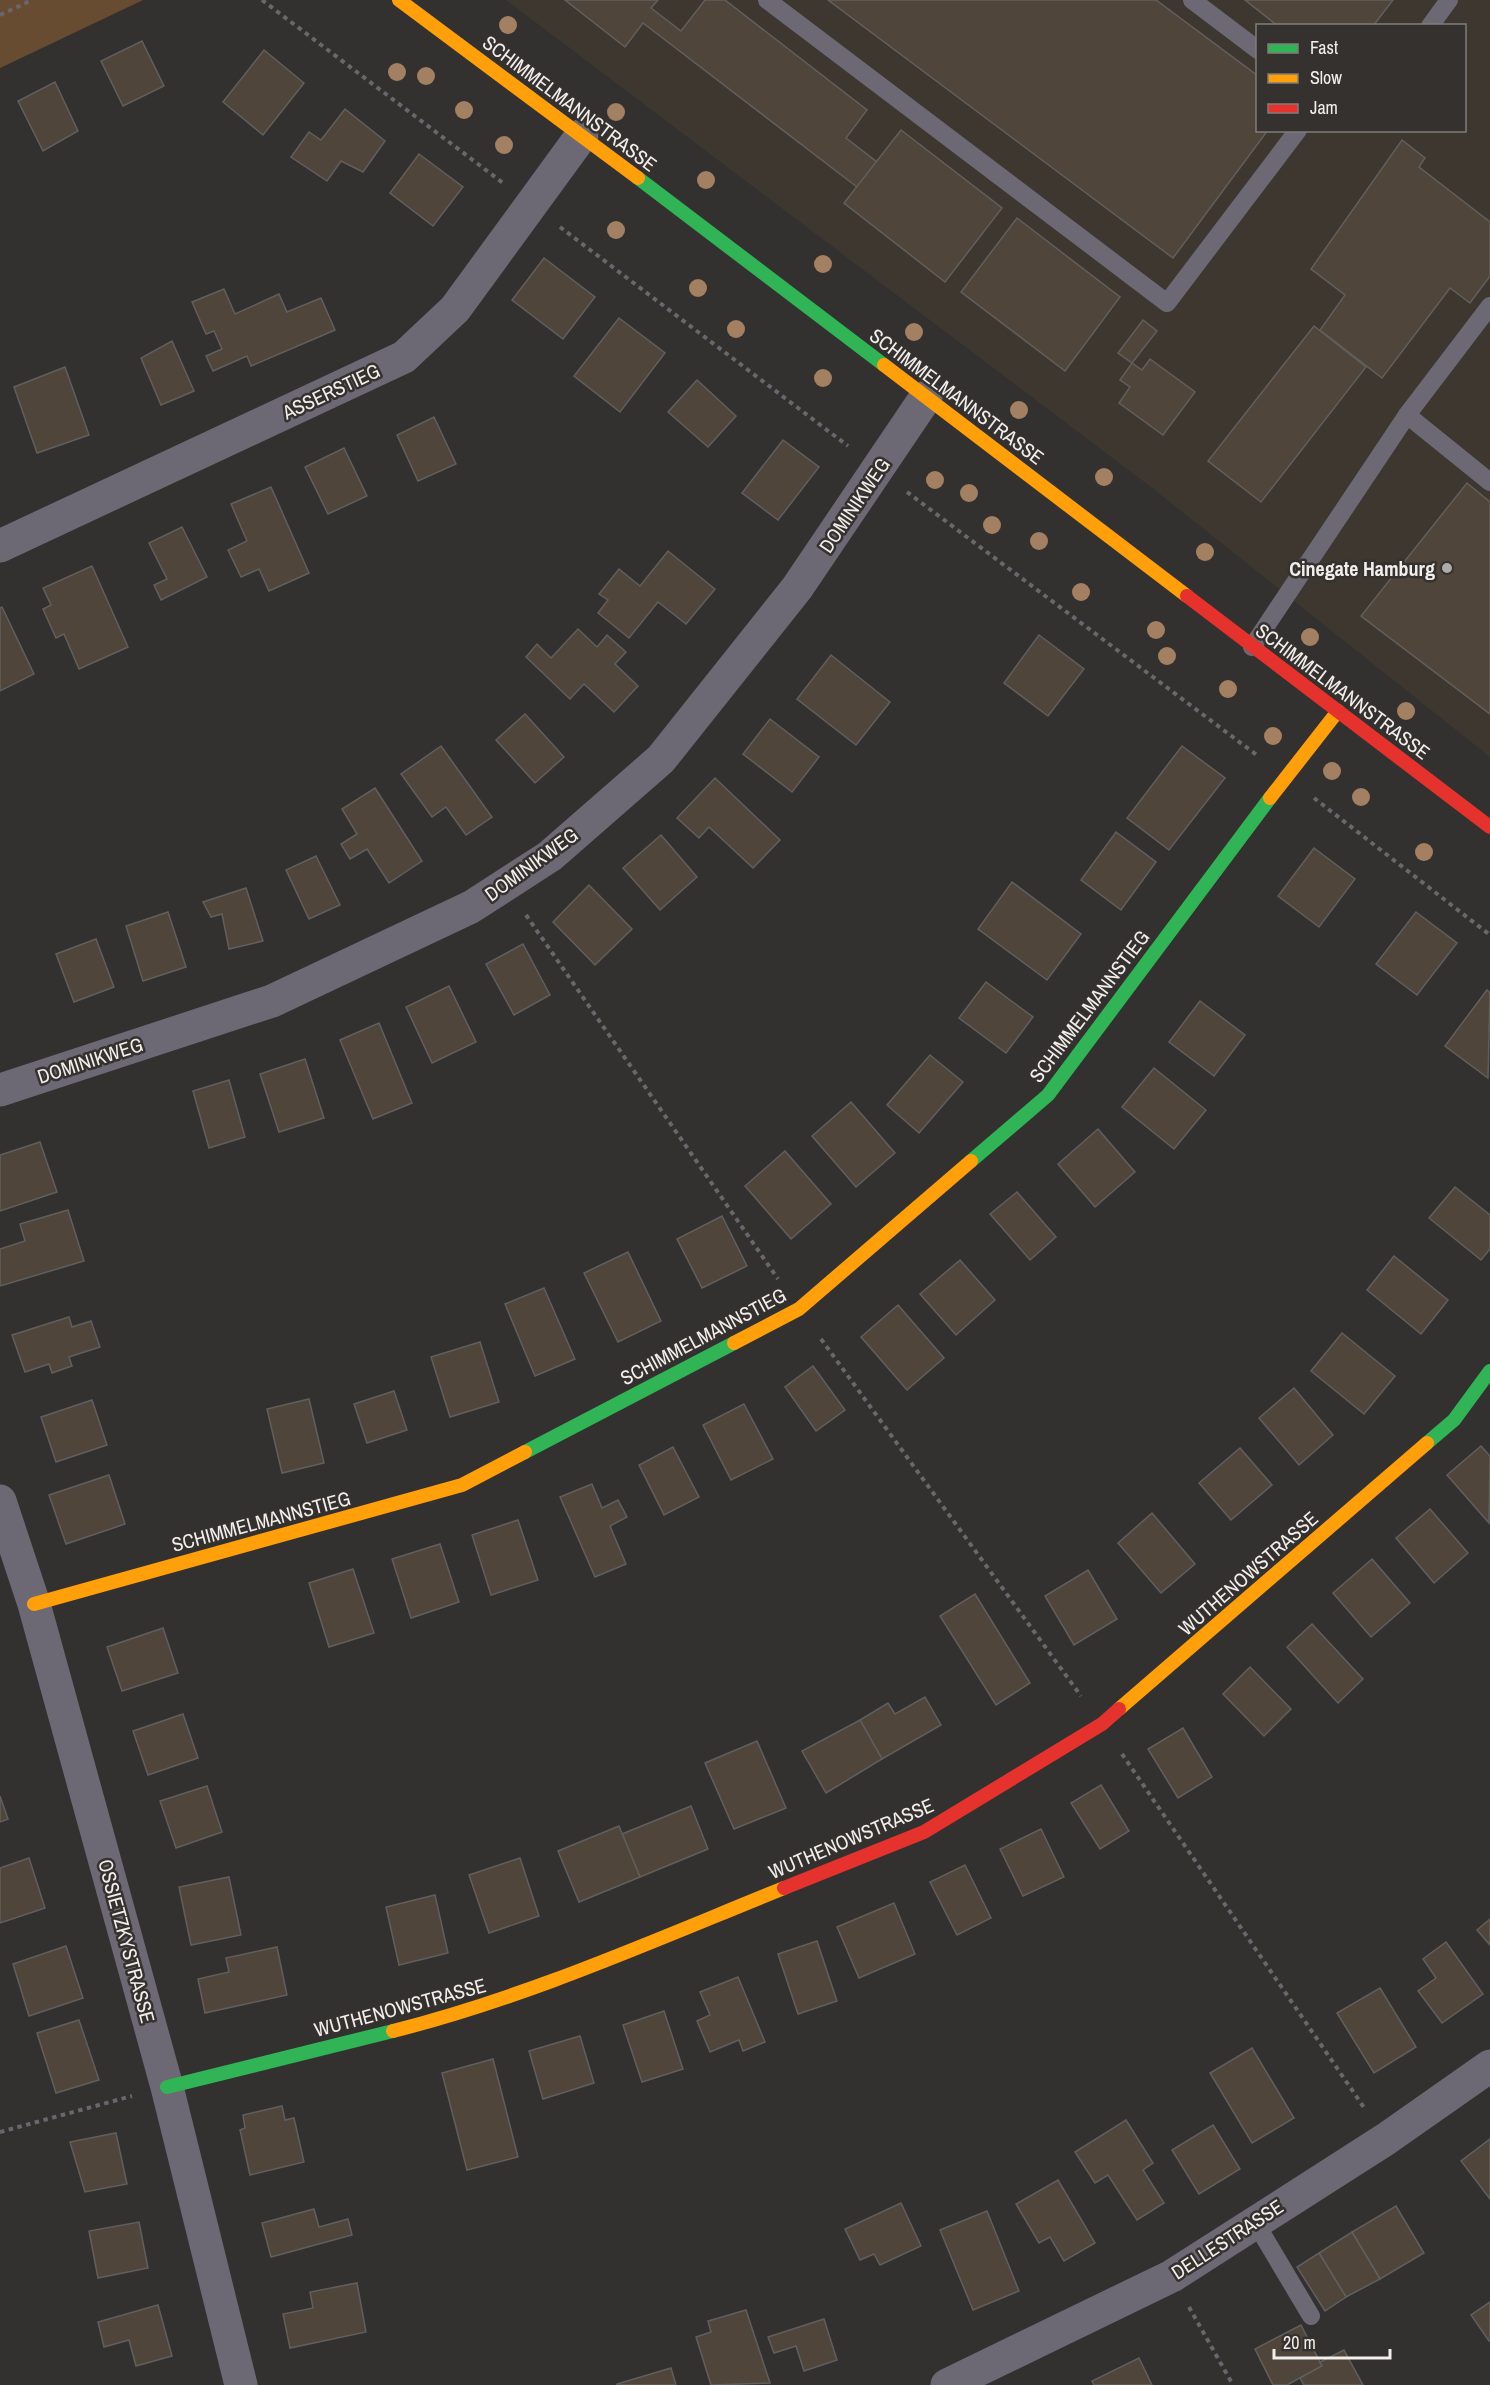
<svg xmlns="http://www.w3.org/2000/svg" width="1490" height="2385" viewBox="0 0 1490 2385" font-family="'Archivo Narrow',sans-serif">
	<rect width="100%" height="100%" fill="#33312f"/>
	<path fill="#3e3730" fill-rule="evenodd" d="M 506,0 L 1490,0 L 1490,757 L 1151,487 ZM 1258,26 L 1464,26 L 1464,130 L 1258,130 Z"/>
	<path fill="#684c32" d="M 0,0 L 143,0 L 0,68 Z"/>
	<g fill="#50453a" stroke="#615f5e" stroke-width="1.5">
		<path d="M 565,0 L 658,0 L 651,8 L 681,31 L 705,0 L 725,0 L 867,110 L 846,138 L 877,162 L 857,187 L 643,23 L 625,47 Z"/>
		<path d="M 828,0 L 1156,0 L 1258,76 L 1258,130 L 1268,130 L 1173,258 Z"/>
		<path d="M 1245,0 L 1393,0 L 1373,26 L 1278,26 Z"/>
		<path d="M 142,41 L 164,86 L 123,106 L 101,61 Z"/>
		<path d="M 264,50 L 304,83 L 263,135 L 223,102 Z"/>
		<path d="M 55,82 L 78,131 L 43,151 L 18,101 Z"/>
		<path d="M 345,109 L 385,141 L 363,172 L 341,161 L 327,181 L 291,157 L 309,132 L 321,140 Z"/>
		<path d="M 901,130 L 1002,208 L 945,282 L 844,203 Z"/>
		<path d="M 1402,140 L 1425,158 L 1419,167 L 1490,222 L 1490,276 L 1470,303 L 1450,288 L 1382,378 L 1320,330 L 1345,295 L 1311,269 Z"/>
		<path d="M 419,154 L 463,187 L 433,226 L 390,193 Z"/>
		<path d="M 1017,218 L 1120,297 L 1065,371 L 961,292 Z"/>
		<path d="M 544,258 L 595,297 L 563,339 L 512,300 Z"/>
		<path d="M 224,289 L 235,314 L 279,294 L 287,312 L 321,298 L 335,330 L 251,366 L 247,356 L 213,371 L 206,356 L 222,349 L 214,331 L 206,334 L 192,302 Z"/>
		<path d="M 619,318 L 665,353 L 620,412 L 574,376 Z"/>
		<path d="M 1143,320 L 1157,331 L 1132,363 L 1118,353 Z"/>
		<path d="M 1314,326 L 1366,367 L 1261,502 L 1208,461 Z"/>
		<path d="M 172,341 L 194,391 L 161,405 L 141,358 Z"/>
		<path d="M 1150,359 L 1195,392 L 1163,435 L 1119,403 L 1130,387 L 1120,380 L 1132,363 L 1142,370 Z"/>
		<path d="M 65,367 L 89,435 L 37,453 L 14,387 Z"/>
		<path d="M 697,380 L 736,416 L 708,447 L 668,412 Z"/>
		<path d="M 434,417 L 456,464 L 418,481 L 397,435 Z"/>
		<path d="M 783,440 L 819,467 L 778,520 L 742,493 Z"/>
		<path d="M 344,448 L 367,496 L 328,514 L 305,467 Z"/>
		<path d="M 1467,483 L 1490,502 L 1490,714 L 1361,616 Z"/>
		<path d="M 271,487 L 309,573 L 269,591 L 259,569 L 241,577 L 228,550 L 247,541 L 231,504 Z"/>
		<path d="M 182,527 L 207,577 L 161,600 L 154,585 L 167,579 L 149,543 Z"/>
		<path d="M 668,551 L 715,589 L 686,624 L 658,602 L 629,638 L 598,613 L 608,600 L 599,594 L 619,569 L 640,586 Z"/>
		<path d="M 92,566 L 128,647 L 79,669 L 64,634 L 56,638 L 43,609 L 51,605 L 43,588 Z"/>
		<path d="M 2,607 L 34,674 L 0,691 L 0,608 Z"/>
		<path d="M 578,629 L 597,647 L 607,635 L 626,652 L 615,664 L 638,686 L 614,712 L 584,684 L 570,699 L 526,657 L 537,644 L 551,658 Z"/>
		<path d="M 1039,635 L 1084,669 L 1048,716 L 1004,683 Z"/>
		<path d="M 831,655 L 890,702 L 856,745 L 797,699 Z"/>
		<path d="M 525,714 L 564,757 L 535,783 L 496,740 Z"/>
		<path d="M 770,719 L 819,757 L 792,792 L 743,754 Z"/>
		<path d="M 441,746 L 492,817 L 466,835 L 446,807 L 432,817 L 401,774 Z"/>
		<path d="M 1182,746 L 1225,778 L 1169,850 L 1127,818 Z"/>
		<path d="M 715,778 L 780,840 L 753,868 L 709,827 L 699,838 L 677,818 Z"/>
		<path d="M 375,788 L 422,861 L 389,883 L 367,849 L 350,859 L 341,844 L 357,834 L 342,809 Z"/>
		<path d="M 1116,832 L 1156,862 L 1121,910 L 1081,880 Z"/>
		<path d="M 661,835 L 697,877 L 660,910 L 623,868 Z"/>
		<path d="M 1314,848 L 1355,879 L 1319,927 L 1278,896 Z"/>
		<path d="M 316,856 L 340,905 L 309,919 L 286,870 Z"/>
		<path d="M 1012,882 L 1081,934 L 1047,980 L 978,929 Z"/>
		<path d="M 589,885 L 632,929 L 595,965 L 553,922 Z"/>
		<path d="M 246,888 L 263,941 L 229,949 L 222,914 L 211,917 L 203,902 Z"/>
		<path d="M 168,912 L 186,967 L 143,981 L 126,926 Z"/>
		<path d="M 1416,912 L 1457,943 L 1417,995 L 1376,964 Z"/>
		<path d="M 96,939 L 114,987 L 74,1002 L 56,954 Z"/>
		<path d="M 523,944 L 550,995 L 514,1015 L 486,964 Z"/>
		<path d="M 986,982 L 1033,1017 L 1006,1053 L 959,1018 Z"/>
		<path d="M 449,986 L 476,1042 L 432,1063 L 406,1007 Z"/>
		<path d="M 1487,990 L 1490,993 L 1488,1078 L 1445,1046 Z"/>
		<path d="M 1200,1001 L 1245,1035 L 1214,1076 L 1169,1042 Z"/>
		<path d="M 379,1023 L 412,1103 L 373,1119 L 340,1040 Z"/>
		<path d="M 930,1055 L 963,1082 L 919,1133 L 887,1105 Z"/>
		<path d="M 305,1059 L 324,1118 L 279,1132 L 260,1074 Z"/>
		<path d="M 1154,1068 L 1206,1110 L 1174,1149 L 1122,1107 Z"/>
		<path d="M 229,1080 L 245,1137 L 209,1148 L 193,1091 Z"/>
		<path d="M 851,1102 L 895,1153 L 856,1187 L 812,1136 Z"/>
		<path d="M 1098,1129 L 1135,1172 L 1095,1207 L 1058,1164 Z"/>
		<path d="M 40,1142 L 57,1192 L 0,1211 L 0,1155 Z"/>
		<path d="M 785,1151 L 831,1204 L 791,1239 L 745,1186 Z"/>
		<path d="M 1455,1187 L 1490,1215 L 1490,1249 L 1481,1260 L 1429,1218 Z"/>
		<path d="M 1017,1192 L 1056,1237 L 1030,1260 L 990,1214 Z"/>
		<path d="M 68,1210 L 84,1261 L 0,1286 L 0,1249 L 25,1241 L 20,1224 Z"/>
		<path d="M 722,1216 L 747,1266 L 702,1288 L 677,1239 Z"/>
		<path d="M 628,1252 L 661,1321 L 618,1342 L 584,1273 Z"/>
		<path d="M 1394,1256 L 1448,1300 L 1421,1334 L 1367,1290 Z"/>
		<path d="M 960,1260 L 995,1300 L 956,1335 L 920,1294 Z"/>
		<path d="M 544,1288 L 575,1359 L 535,1376 L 505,1304 Z"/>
		<path d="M 898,1305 L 944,1358 L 907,1390 L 861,1337 Z"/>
		<path d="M 69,1317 L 72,1327 L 91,1321 L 100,1347 L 69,1357 L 72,1366 L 52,1373 L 49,1364 L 25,1372 L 12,1335 Z"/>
		<path d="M 1342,1333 L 1395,1376 L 1364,1414 L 1311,1371 Z"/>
		<path d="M 480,1342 L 499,1402 L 450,1417 L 431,1357 Z"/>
		<path d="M 813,1366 L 845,1410 L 816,1431 L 785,1387 Z"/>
		<path d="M 1294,1388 L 1333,1435 L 1299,1465 L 1259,1418 Z"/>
		<path d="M 394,1391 L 407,1430 L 367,1443 L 354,1404 Z"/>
		<path d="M 309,1399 L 324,1463 L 282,1473 L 267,1409 Z"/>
		<path d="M 92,1400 L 107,1445 L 56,1462 L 41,1417 Z"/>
		<path d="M 744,1404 L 773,1459 L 731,1480 L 703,1425 Z"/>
		<path d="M 1481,1446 L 1490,1456 L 1489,1523 L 1447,1475 Z"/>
		<path d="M 673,1447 L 699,1497 L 664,1515 L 639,1465 Z"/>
		<path d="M 1240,1448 L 1272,1485 L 1231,1520 L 1199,1483 Z"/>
		<path d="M 109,1475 L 125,1524 L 66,1544 L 49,1495 Z"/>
		<path d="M 592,1484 L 602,1508 L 618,1500 L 627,1517 L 610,1526 L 626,1564 L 595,1577 L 560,1497 Z"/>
		<path d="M 1430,1509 L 1468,1553 L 1434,1583 L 1396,1538 Z"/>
		<path d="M 1152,1513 L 1195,1564 L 1161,1593 L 1118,1543 Z"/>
		<path d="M 518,1520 L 538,1580 L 491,1595 L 472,1535 Z"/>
		<path d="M 440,1544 L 459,1602 L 411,1618 L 392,1559 Z"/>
		<path d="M 1372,1559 L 1410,1603 L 1371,1637 L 1333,1593 Z"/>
		<path d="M 353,1569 L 374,1633 L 329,1647 L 309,1583 Z"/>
		<path d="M 1088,1570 L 1117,1619 L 1074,1645 L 1045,1596 Z"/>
		<path d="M 975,1594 L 1030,1683 L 996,1705 L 940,1616 Z"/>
		<path d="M 1312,1624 L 1363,1679 L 1338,1703 L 1287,1647 Z"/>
		<path d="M 163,1628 L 178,1673 L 122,1691 L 107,1647 Z"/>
		<path d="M 1250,1667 L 1291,1709 L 1264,1736 L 1223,1694 Z"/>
		<path d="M 925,1697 L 941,1725 L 882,1759 L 860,1720 L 888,1703 L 895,1714 Z"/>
		<path d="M 183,1714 L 198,1758 L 148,1775 L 133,1731 Z"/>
		<path d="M 860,1720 L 882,1759 L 826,1793 L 802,1751 Z"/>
		<path d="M 1183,1728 L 1212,1777 L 1178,1798 L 1148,1749 Z"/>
		<path d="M 757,1741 L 786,1808 L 734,1829 L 705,1763 Z"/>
		<path d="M 1101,1785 L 1129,1831 L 1100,1849 L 1071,1803 Z"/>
		<path d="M 207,1786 L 222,1832 L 176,1848 L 160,1801 Z"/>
		<path d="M 0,1796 L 8,1819 L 0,1822 Z"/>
		<path d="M 691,1806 L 708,1849 L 640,1877 L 622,1834 Z"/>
		<path d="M 619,1826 L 640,1877 L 579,1902 L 558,1851 Z"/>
		<path d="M 1041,1829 L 1064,1877 L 1023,1896 L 1000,1849 Z"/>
		<path d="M 29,1858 L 45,1908 L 0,1923 L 0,1868 Z"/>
		<path d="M 520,1858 L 539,1916 L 489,1933 L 469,1875 Z"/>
		<path d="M 965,1865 L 991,1918 L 957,1935 L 930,1882 Z"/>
		<path d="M 229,1877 L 241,1935 L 191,1945 L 179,1887 Z"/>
		<path d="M 435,1895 L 448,1953 L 399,1965 L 386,1907 Z"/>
		<path d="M 894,1903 L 915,1954 L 859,1978 L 837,1927 Z"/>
		<path d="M 1490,1919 L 1490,1945 L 1477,1930 Z"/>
		<path d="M 817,1941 L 837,2001 L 798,2014 L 778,1954 Z"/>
		<path d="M 1446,1942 L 1483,1994 L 1442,2023 L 1418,1991 L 1436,1978 L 1423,1959 Z"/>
		<path d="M 66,1946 L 83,1998 L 29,2016 L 13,1964 Z"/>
		<path d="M 277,1947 L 287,1995 L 205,2013 L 198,1979 L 229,1972 L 226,1958 Z"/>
		<path d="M 738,1977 L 765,2042 L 743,2051 L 739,2040 L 710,2052 L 697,2021 L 710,2015 L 700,1992 Z"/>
		<path d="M 1380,1988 L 1416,2047 L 1374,2073 L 1337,2013 Z"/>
		<path d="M 664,2011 L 683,2069 L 642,2082 L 623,2025 Z"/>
		<path d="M 79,2020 L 99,2080 L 56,2093 L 37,2033 Z"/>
		<path d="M 580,2036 L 594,2083 L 543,2099 L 529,2051 Z"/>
		<path d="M 1252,2048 L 1294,2118 L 1252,2143 L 1210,2073 Z"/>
		<path d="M 493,2059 L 518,2157 L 467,2170 L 442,2073 Z"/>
		<path d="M 282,2106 L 285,2120 L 294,2118 L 304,2162 L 250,2175 L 240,2130 L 245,2128 L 243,2115 Z"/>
		<path d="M 1126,2120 L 1153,2163 L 1143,2170 L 1164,2203 L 1137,2220 L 1108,2175 L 1095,2183 L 1075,2152 Z"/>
		<path d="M 1213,2125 L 1240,2169 L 1199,2194 L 1172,2150 Z"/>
		<path d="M 116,2133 L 127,2184 L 85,2192 L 70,2142 Z"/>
		<path d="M 1490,2139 L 1490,2199 L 1461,2161 Z"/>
		<path d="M 1058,2180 L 1095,2243 L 1064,2261 L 1050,2237 L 1039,2243 L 1016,2204 Z"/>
		<path d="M 901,2203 L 921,2246 L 880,2265 L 874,2254 L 860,2260 L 845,2229 Z"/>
		<path d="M 1396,2206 L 1424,2253 L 1380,2279 L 1352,2232 Z"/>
		<path d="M 314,2209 L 319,2227 L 348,2219 L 352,2235 L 271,2257 L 262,2223 Z"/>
		<path d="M 987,2211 L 1019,2291 L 973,2310 L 940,2230 Z"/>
		<path d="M 139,2222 L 148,2268 L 98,2278 L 89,2231 Z"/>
		<path d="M 1352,2232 L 1380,2279 L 1346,2297 L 1319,2253 Z"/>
		<path d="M 1319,2253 L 1346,2297 L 1325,2311 L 1297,2267 Z"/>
		<path d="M 357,2283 L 366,2332 L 290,2348 L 283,2314 L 313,2308 L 310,2292 Z"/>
		<path d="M 1490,2302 L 1490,2341 L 1489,2341 L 1471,2315 Z"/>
		<path d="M 158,2305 L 172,2356 L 136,2366 L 129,2340 L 104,2347 L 98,2322 Z"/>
		<path d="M 746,2310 L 770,2383 L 711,2385 L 696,2337 L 711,2332 L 708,2321 Z"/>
		<path d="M 824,2319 L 837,2360 L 804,2371 L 796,2346 L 774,2353 L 768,2337 Z"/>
		<path d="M 1301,2325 L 1322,2366 L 1287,2385 L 1273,2385 L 1255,2349 Z"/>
		<path d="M 1344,2350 L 1363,2385 L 1304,2385 L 1300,2378 L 1322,2366 L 1320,2362 Z"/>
		<path d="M 1139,2358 L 1152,2385 L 1094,2385 L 1092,2381 Z"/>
		<path d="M 671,2368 L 676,2385 L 617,2385 L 617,2384 Z"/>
	</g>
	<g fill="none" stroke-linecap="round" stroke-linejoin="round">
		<g stroke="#69676d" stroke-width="4" stroke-dasharray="4.5 4.5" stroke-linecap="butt">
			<path d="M 262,0 L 503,183"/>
			<path d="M 0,15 L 32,0"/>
			<path d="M 560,227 L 848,446"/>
			<path d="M 907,492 L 1258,756"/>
			<path d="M 1314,798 L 1490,935"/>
			<path d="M 526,915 L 778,1279"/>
			<path d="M 821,1339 L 1081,1696"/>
			<path d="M 1122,1754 L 1365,2109"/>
			<path d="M 0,2132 L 132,2096"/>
			<path d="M 1189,2307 L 1233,2385"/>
		</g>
		<g stroke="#6c6974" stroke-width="18">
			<path d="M 767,0 L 1167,303 L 1298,130"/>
			<path d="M 1192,0 L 1258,50"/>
			<path d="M 1430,26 L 1449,0"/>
			<path d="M 1407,415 L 1490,482"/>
			<path d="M 1252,647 L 1407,415 L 1490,306"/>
			<path d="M 1255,2222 L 1311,2316"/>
		</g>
		<g stroke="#6c6974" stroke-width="33">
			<path d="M 0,546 L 404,357 L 455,309 L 582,135"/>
			<path d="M 0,1090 L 272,1001 L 471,907 L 550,856 L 661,759 L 797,588 L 926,397"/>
			<path d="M 0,1501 L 34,1604 L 167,2087 L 241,2385"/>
			<path d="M 947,2385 L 1172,2276 L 1386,2139 L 1490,2066"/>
		</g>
		<g stroke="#30b455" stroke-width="14">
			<path d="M 638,178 L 884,365"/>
			<path d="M 971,1161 L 1048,1095 L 1270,798"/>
			<path d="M 1427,1443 L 1454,1420 L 1490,1371"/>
			<path d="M 525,1452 L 734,1343"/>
			<path d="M 167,2087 L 393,2031"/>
		</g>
		<g stroke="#ff9f0a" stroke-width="14">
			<path d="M 399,0 L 638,178"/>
			<path d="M 884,365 L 1187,596"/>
			<path d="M 1270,798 L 1338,711"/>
			<path d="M 734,1343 L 799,1309 L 971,1161"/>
			<path d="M 34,1604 L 462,1485 L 525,1452"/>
			<path d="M 1119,1709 L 1427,1443"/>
			<path d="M 393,2031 C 528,1997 655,1940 784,1888"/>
		</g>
		<g stroke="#e5322d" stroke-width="14">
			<path d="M 1187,596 L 1490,827"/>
			<path d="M 784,1888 L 924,1832 L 1102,1724 L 1119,1709"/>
		</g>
	</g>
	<g fill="#a28061">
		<circle cx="508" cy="25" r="9"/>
		<circle cx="397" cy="72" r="9"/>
		<circle cx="426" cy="76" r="9"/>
		<circle cx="464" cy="110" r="9"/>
		<circle cx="616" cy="112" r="9"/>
		<circle cx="504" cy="145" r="9"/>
		<circle cx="706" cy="180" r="9"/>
		<circle cx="616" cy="230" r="9"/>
		<circle cx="823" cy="264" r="9"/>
		<circle cx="698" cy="288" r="9"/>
		<circle cx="736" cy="329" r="9"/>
		<circle cx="914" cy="332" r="9"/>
		<circle cx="823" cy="378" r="9"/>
		<circle cx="1019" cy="410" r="9"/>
		<circle cx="1104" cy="477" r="9"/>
		<circle cx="935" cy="480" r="9"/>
		<circle cx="969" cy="493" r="9"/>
		<circle cx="992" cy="525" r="9"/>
		<circle cx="1039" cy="541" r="9"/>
		<circle cx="1205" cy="552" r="9"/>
		<circle cx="1081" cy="592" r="9"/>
		<circle cx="1156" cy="630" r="9"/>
		<circle cx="1310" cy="637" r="9"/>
		<circle cx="1167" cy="656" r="9"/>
		<circle cx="1228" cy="689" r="9"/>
		<circle cx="1406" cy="711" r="9"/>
		<circle cx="1273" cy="736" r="9"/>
		<circle cx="1332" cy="771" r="9"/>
		<circle cx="1361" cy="797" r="9"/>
		<circle cx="1424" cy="852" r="9"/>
	</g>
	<circle fill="#aeacaa" stroke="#34312e" stroke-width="2" cx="1447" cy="568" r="6"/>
	<g text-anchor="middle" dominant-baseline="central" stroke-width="5" stroke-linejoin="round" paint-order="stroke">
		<g font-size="20" fill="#f1eeec" stroke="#34312e">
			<text transform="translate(570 103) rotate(37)">SCHIMMELMANNSTRASSE</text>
			<text transform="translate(331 391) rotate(-25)">ASSERSTIEG</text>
			<text transform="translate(957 396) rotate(37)">SCHIMMELMANNSTRASSE</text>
			<text transform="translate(854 505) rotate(-56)">DOMINIKWEG</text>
			<text transform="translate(1343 691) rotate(37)">SCHIMMELMANNSTRASSE</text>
			<text transform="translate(531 864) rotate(-36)">DOMINIKWEG</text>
			<text transform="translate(1089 1006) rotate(-53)">SCHIMMELMANNSTIEG</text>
			<text transform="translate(90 1060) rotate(-18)">DOMINIKWEG</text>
			<text transform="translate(703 1336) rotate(-28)">SCHIMMELMANNSTIEG</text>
			<text transform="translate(261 1521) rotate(-15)">SCHIMMELMANNSTIEG</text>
			<text transform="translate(1248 1573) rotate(-41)">WUTHENOWSTRASSE</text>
			<text transform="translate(851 1838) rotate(-23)">WUTHENOWSTRASSE</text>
			<text transform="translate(127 1941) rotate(75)">OSSIETZKYSTRASSE</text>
			<text transform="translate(400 2007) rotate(-15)">WUTHENOWSTRASSE</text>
			<text transform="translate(1227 2239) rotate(-33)">DELLESTRASSE</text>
		</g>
		<g font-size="20" font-weight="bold" fill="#f1eeec" stroke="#34312e" text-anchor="end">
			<text x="1435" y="568">Cinegate Hamburg</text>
		</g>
	</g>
	<rect x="1256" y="24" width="210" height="108" fill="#34312e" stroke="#807d7a" stroke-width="1.5"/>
	<rect x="1268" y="44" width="30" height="9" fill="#30b455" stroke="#807d7a" stroke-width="1.5"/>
	<text x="1310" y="54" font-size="18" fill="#f1eeec">Fast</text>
	<rect x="1268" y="74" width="30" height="9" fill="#ff9f0a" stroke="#807d7a" stroke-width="1.5"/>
	<text x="1310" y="84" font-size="18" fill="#f1eeec">Slow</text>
	<rect x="1268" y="104" width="30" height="9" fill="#e5322d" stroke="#807d7a" stroke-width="1.5"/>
	<text x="1310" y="114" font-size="18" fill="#f1eeec">Jam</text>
	<path d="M1274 2349v9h116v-9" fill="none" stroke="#f1eeec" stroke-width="3"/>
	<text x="1283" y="2349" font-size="18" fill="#f1eeec" stroke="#34312e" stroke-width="4.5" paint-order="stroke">20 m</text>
</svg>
